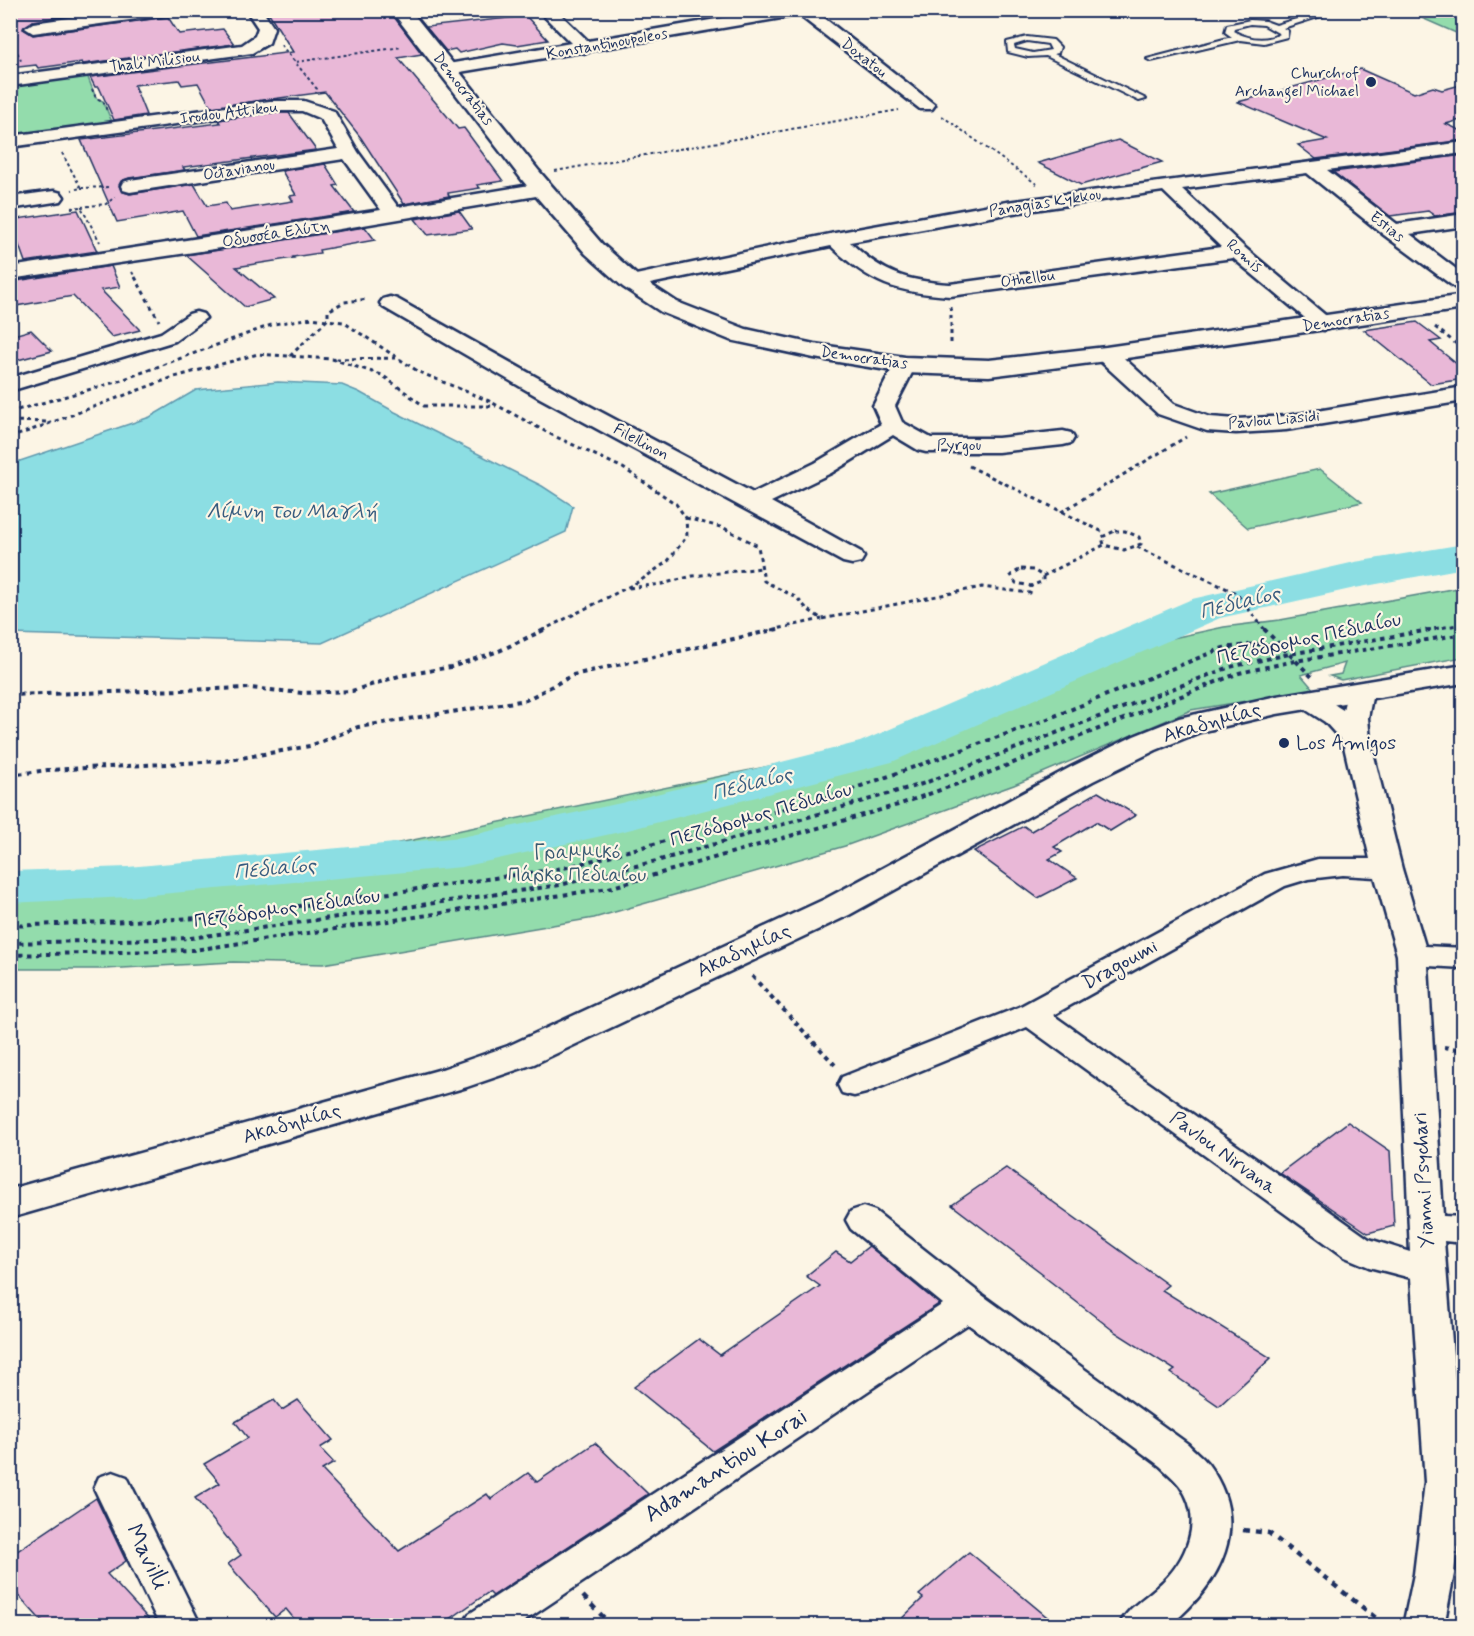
<svg xmlns="http://www.w3.org/2000/svg" width="1474" height="1636" font-family="Mynerve,sans-serif">
	<style>
		.green { fill: #93dcac; stroke: #578685; stroke-width: 1.5 }
		.water { fill: #8cdee3; stroke: #5f98ae; stroke-width: 1.5 }
		.lines { fill: none; stroke-linecap: round; stroke-linejoin: round }
		.river { fill: #8cdee3; fill-rule: evenodd }
		.building { fill: #e9b8d7; stroke: #1b2f5e; stroke-width: 1.5 }
		.service-casing { stroke: #1b2f5e; stroke-width: 4 }
		.minor-casing { stroke: #1b2f5e; stroke-width: 5 }
		.tertiary-casing { stroke: #1b2f5e; stroke-width: 5 }
		.path-far3 { stroke: #1b2f5e; stroke-width: 2; stroke-dasharray: 3 3; stroke-linecap: butt }
		.path-far2 { stroke: #1b2f5e; stroke-width: 3; stroke-dasharray: 4 4; stroke-linecap: butt }
		.path-far1 { stroke: #1b2f5e; stroke-width: 4; stroke-dasharray: 4.5 4.5; stroke-linecap: butt }
		.path { stroke: #1b2f5e; stroke-width: 4.5; stroke-dasharray: 6 6; stroke-linecap: butt }
		.service { fill: #fcf5e5; fill-rule: evenodd }
		.minor { fill: #fcf5e5; fill-rule: evenodd }
		.tertiary { fill: #fcf5e5; fill-rule: evenodd }
		.poi-dot { fill: #1b2f5e; stroke: #fcf5e5; stroke-width: 2 }
		.labels { text-anchor: middle; dominant-baseline: central; stroke-width: 4.5; stroke-linejoin: round; paint-order: stroke }
		.far-street-label { font-size: 16px; fill: #1b2f5e; stroke: #fcf5e5 }
		.far-poi-label { font-size: 16px; fill: #1b2f5e; stroke: #fcf5e5; text-anchor: end }
		.street-label { font-size: 20px; fill: #1b2f5e; stroke: #fcf5e5 }
		.poi-label { font-size: 20px; fill: #1b2f5e; stroke: #fcf5e5; text-anchor: start }
		.park-label { font-size: 20px; fill: #395a72; stroke: #fcf5e5 }
		.water-label { font-size: 21px; font-style: italic; fill: #375b7f; stroke: #fcf5e5 }
		.near-street-label { font-size: 24px; fill: #1b2f5e; stroke: #fcf5e5 }
	</style>
	<rect width="100%" height="100%" fill="#fcf5e5"/>
	<filter id="ink" filterUnits="userSpaceOnUse"><feTurbulence type="fractalNoise" baseFrequency=".0167" numOctaves="2"/><feDisplacementMap in="SourceGraphic" scale="12" xChannelSelector="R" yChannelSelector="G"/><feConvolveMatrix kernelMatrix="1 2 1 2 8 2 1 2 1" color-interpolation-filters="sRGB"/></filter>
	<g filter="url(#ink)">
		<g class="green">
			<polygon points="1406,11 1463,11 1463,37 1463,36"/>
			<polygon points="87,75 96,98 103,101 112,122 17,135 11,113 10,85"/>
			<polygon points="1320,469 1362,502 1248,528 1209,494"/>
			<polygon points="1463,587 1463,657 1341,680 1330,676 1341,674 1345,663 1301,675 1314,690 1191,710 1014,785 845,846 594,918 323,964 233,962 104,969 11,969 11,896 137,889 360,851 924,734 1100,668 1168,639 1224,627 1280,620"/>
		</g>
		<polygon class="water" points="278,382 342,385 359,392 395,412 542,486 573,506 566,532 322,643 11,634 11,464 150,417 196,390"/>
		<g class="lines">
			<polygon class="river" points="1464,544 1464,568 1355,588 1220,618 892,762 624,831 462,867 128,897 10,903 10,871 128,867 462,837 621,803 860,742 1192,599 1355,562"/>
		</g>
		<g class="building">
			<polygon points="28,10 107,10 33,21 23,29 33,35 168,17 179,34 223,29 234,44 83,64 82,62 38,68 36,65 10,68 10,13"/>
			<polygon points="267,10 389,10 422,54 398,58 458,129 464,128 503,181 477,185 480,188 448,193 449,196 404,204 361,138 325,92 211,107 198,83 182,85 179,80 134,85 146,115 114,120 99,87 95,87 90,77 293,52"/>
			<polygon points="526,16 548,40 517,45 503,43 459,53 455,49 446,51 426,27"/>
			<polygon points="1360,69 1414,93 1433,87 1442,90 1464,84 1464,119 1446,124 1464,132 1464,140 1316,159 1298,145 1327,140 1238,102"/>
			<polygon points="270,113 289,113 316,150 183,167 185,170 129,178 121,181 119,185 121,191 130,194 194,184 207,206 226,203 230,211 293,201 290,196 296,195 282,171 325,164 338,185 334,186 354,212 196,236 183,211 117,222 81,140 220,123 218,120"/>
			<polygon points="1118,140 1162,162 1081,185 1038,163"/>
			<polygon points="1464,155 1464,212 1435,216 1428,211 1390,216 1333,172"/>
			<polygon points="78,210 97,251 25,262 10,220"/>
			<polygon points="459,211 472,229 428,235 415,219"/>
			<polygon points="365,227 375,240 319,250 320,253 293,257 294,258 236,267 274,299 245,307 186,255"/>
			<polygon points="111,266 120,287 101,290 140,330 112,337 73,296 10,307 10,282"/>
			<polygon points="1417,322 1441,340 1430,342 1464,370 1464,379 1431,384 1364,330"/>
			<polygon points="31,330 52,351 10,362 10,336"/>
			<polygon points="1098,792 1136,815 1110,831 1096,822 1054,847 1062,852 1049,859 1077,878 1038,898 974,851 1024,826 1031,831"/>
			<polygon points="1348,1122 1390,1151 1394,1226 1368,1233 1280,1173"/>
			<polygon points="1006,1168 1168,1285 1162,1290 1271,1358 1219,1406 1171,1373 1175,1370 1115,1332 1042,1275 1043,1274 952,1205"/>
			<polygon points="869,1246 939,1304 713,1451 634,1387 699,1339 720,1355 820,1286 806,1276 836,1252 850,1261"/>
			<polygon points="274,1400 282,1410 298,1400 333,1440 320,1448 334,1463 322,1470 399,1551 487,1494 491,1499 528,1473 537,1482 595,1443 648,1494 493,1596 489,1592 440,1626 300,1626 286,1609 275,1617 228,1564 241,1555 195,1498 220,1483 204,1464 248,1438 235,1422"/>
			<polygon points="96,1498 126,1561 107,1574 155,1626 46,1626 10,1586 10,1556"/>
			<polygon points="969,1552 1058,1626 894,1626 923,1598 919,1595"/>
		</g>
		<g class="lines">
			<g class="service-casing">
				<g id="service">
					<path d="M1327 10H1340L1283 28 1288 31 1287 37 1264 43 1240 40 1151 61 1147 59 1232 37 1225 32 1227 25 1250 20 1265 21 1276 25ZM1250 24 1264 25 1280 34C1265 42 1248 39 1233 31L1234 28Z"/>
					<path d="M1027 37 1053 40 1060 47 1058 53 1054 54 1146 99 1139 101 1046 56 1028 57 1008 52 1007 42ZM1027 41 1048 44 1051 50 1033 53 1015 49 1014 45Z"/>
				</g>
			</g>
			<g class="minor-casing">
				<g id="minor">
					<polygon points="127,10 175,10 167,15 33,33 25,28 33,23"/>
					<polygon points="246,10 262,10 274,28 269,43 252,53 10,86 10,76 242,45 255,36 258,28"/>
					<polygon points="538,10 556,10 588,41 769,10 814,10 935,105 932,109 920,109 799,15 593,50 586,53 581,52 448,74 442,73 439,69 442,65 448,64 571,43"/>
					<polygon points="270,101 304,101 334,111 358,152 398,207 542,183 549,185 551,189 549,193 542,195 262,242 10,279 10,267 381,210 344,159 130,192 123,190 121,186 123,182 130,180 338,149 321,119 302,111 270,111 10,147 10,136"/>
					<path d="M1464 142V153L1327 170 1397 224 1464 214V226L1410 234 1464 275V291L1457 289 1384 235 1307 173 1182 189 1244 247 1331 320 1334 324 1331 328 1324 330 1317 328 1233 258 950 296C895 292 871 284 831 246L631 288 624 286 621 282 624 278 631 276 835 233 1007 202ZM1163 191 1221 247 950 284C906 281 882 273 850 242L1007 214Z"/>
					<polygon points="54,191 61,193 64,197 61,201 10,209 10,197"/>
					<polygon points="390,297 397,299 556,388 753,493 815,463 881,424 873,406 894,365 897,360 905,359 913,360 916,365 895,406 902,422 931,438 998,438 1063,431 1071,433 1074,438 1071,443 1063,445 998,452 926,452 918,450 893,435 831,473 771,502 861,552 864,557 861,562 852,564 843,562 540,398 383,307 380,303 383,299"/>
					<polygon points="196,312 203,314 206,318 175,341 10,391 10,378 161,333 189,314"/>
					<polygon points="1106,348 1114,349 1174,404 1210,417 1236,419 1286,416 1464,387 1464,401 1286,430 1236,433 1207,431 1158,414 1098,359 1095,354 1098,349"/>
					<path d="M1360 685 1369 687 1373 693 1368 718 1370 740 1402 869 1425 946 1464 948V968L1428 966 1443 1216 1464 1217V1243L1444 1241 1463 1482 1454 1574 1444 1626H1403L1414 1574 1425 1482 1411 1278 1369 1267 1345 1257 1027 1027 866 1093 854 1096 842 1093 838 1085 842 1077 1019 1007 1265 874 1318 859H1370L1343 742 1325 722 1300 706 1296 700 1300 694C1317 690 1329 701 1343 710L1347 693 1351 687ZM1343 875 1375 877 1397 955 1410 1252 1369 1239 1053 1015 1285 886 1308 879Z"/>
					<path d="M863 1207 875 1211 982 1295 1188 1444C1194 1451 1202 1456 1208 1464 1253 1525 1221 1583 1169 1626H1119C1127 1608 1144 1599 1158 1586 1186 1562 1205 1520 1180 1486 1175 1479 1167 1473 1160 1466L968 1324 517 1626H463L469 1614 943 1304 851 1229 846 1220 851 1211Z"/>
					<polygon points="113,1472 127,1477 201,1626 160,1626 94,1488 99,1477"/>
				</g>
			</g>
			<g class="tertiary-casing">
				<g id="tertiary">
					<polygon points="391,10 410,10 539,171 602,244 639,277 677,302 746,329 814,344 905,357 989,360 1106,347 1464,295 1464,309 1106,361 989,376 905,373 814,358 730,340 661,312 623,287 586,254 523,181"/>
					<polygon points="1464,665 1464,683 1277,714 1200,732 1156,750 1093,781 849,915 534,1064 467,1087 10,1218 10,1189 442,1069 508,1046 825,899 1071,767 1134,736 1179,718 1277,696"/>
				</g>
			</g>
			<g class="path-far3">
				<polyline points="10,36 22,63"/>
				<polyline points="281,45 317,89 316,93"/>
				<polyline points="296,62 402,47"/>
				<polyline points="92,89 96,98 103,101 107,111"/>
				<polyline points="10,113 14,123"/>
				<polyline points="942,116 1038,185"/>
				<polyline points="62,153 81,188 72,190"/>
				<polyline points="555,171 899,110"/>
				<polyline points="81,188 110,187"/>
				<polyline points="81,207 106,204 115,197"/>
				<polyline points="71,208 81,207 100,242"/>
				<polyline points="132,272 136,279"/>
			</g>
			<g class="path-far2">
				<polyline points="135,277 159,321"/>
				<polyline points="951,307 951,345"/>
				<polyline points="1435,327 1464,350"/>
				<polyline points="290,356 328,319 328,311 344,302 368,299"/>
				<polyline points="336,359 398,358"/>
				<polyline points="10,412 116,382 274,324 312,318 343,322 419,372 489,401 552,435 623,468 676,504 686,518 687,536 668,561 640,581 543,630"/>
				<polyline points="10,421 49,422"/>
				<polyline points="10,438 171,378 258,354 332,359 382,375 424,406 496,406"/>
				<polyline points="969,466 1105,533"/>
				<polyline points="1061,512 1186,437"/>
				<polyline points="686,518 724,528 758,546 764,581 797,598 807,609 822,619 982,587 1030,593 1031,586"/>
				<polygon points="1115,531 1125,531 1139,537 1141,544 1124,550 1104,545 1102,537"/>
				<polyline points="1137,547 1236,593 1265,630"/>
				<polygon points="1021,569 1033,570 1043,576 1043,581 1031,586 1016,583 1011,575"/>
				<polyline points="1043,576 1104,545"/>
				<polyline points="629,588 662,584 693,576 762,568"/>
				<polyline points="772,630 822,619"/>
				<polyline points="1427,630 1464,624"/>
			</g>
			<g class="path-far1">
				<polyline points="1264,629 1312,677"/>
				<polyline points="10,695 250,688 303,693 352,691 399,676 451,667 499,651 546,629"/>
				<polyline points="10,775 48,770 224,761 310,746 358,727 526,700 573,675 778,629"/>
				<polyline points="10,926 223,917 564,868 833,796 1040,722 1223,648 1256,644 1282,647"/>
				<polyline points="10,943 191,938 560,885 660,860 922,784 1230,667 1289,654 1436,629"/>
				<polyline points="10,955 194,950 609,888 898,805 983,775 1239,673 1295,661 1464,634"/>
				<polyline points="752,976 837,1067"/>
				<polyline points="1444,1047 1464,1050"/>
			</g>
			<g class="path">
				<polyline points="1243,1530 1269,1533 1386,1626"/>
				<polyline points="583,1596 612,1626"/>
			</g>
			<use href="#service" class="service"/>
			<use href="#minor" class="minor"/>
			<use href="#tertiary" class="tertiary"/>
		</g>
	</g>
	<g class="poi-dot">
		<circle cx="1371" cy="82" r="6"/>
		<circle cx="1284" cy="743" r="6"/>
	</g>
	<g class="labels">
		<g class="far-street-label">
			<text transform="translate(607 44) rotate(-10)">Konstantinoupoleos</text>
			<text transform="translate(864 58) rotate(38)">Doxatou</text>
			<text transform="translate(155 62) rotate(-7)">Thali Milisiou</text>
			<text transform="translate(463 89) rotate(52)">Democratias</text>
			<text transform="translate(229 113) rotate(-7)">Irodou Attikou</text>
			<text transform="translate(239 170) rotate(-9)">Octavianou</text>
			<text transform="translate(1045 203) rotate(-9)">Panagias Kykkou</text>
			<text transform="translate(1387 227) rotate(38)">Estias</text>
			<text transform="translate(276 234) rotate(-9)">Οδυσσέα Ελύτη</text>
			<text transform="translate(1244 256) rotate(41)">Romis</text>
			<text transform="translate(1028 279) rotate(-8)">Othellou</text>
			<text transform="translate(1346 320) rotate(-9)">Democratias</text>
			<text transform="translate(864 358) rotate(8)">Democratias</text>
			<text transform="translate(1274 420) rotate(-5)">Pavlou Liasidi</text>
			<text transform="translate(641 442) rotate(28)">Filellinon</text>
			<text x="959" y="445">Pyrgou</text>
		</g>
		<g class="far-poi-label">
			<text x="1359" y="73">Church of<tspan x="1359" dy="18">Archangel Michael</tspan></text>
		</g>
		<g class="street-label">
			<text transform="translate(1309 639) rotate(-12)">Πεζόδρομος Πεδιαίου</text>
			<text transform="translate(1212 723) rotate(-16)">Ακαδημίας</text>
			<text transform="translate(761 815) rotate(-16)">Πεζόδρομος Πεδιαίου</text>
			<text transform="translate(287 909) rotate(-8)">Πεζόδρομος Πεδιαίου</text>
			<text transform="translate(744 951) rotate(-25)">Ακαδημίας</text>
			<text transform="translate(1120 965) rotate(-29)">Dragoumi</text>
			<text transform="translate(292 1124) rotate(-16)">Ακαδημίας</text>
			<text transform="translate(1223 1153) rotate(36)">Pavlou Nirvana</text>
			<text transform="translate(1424 1180) rotate(-93)">Yianni Psychari</text>
		</g>
		<g class="poi-label">
			<text x="1296" y="743">Los Amigos</text>
		</g>
		<g class="park-label">
			<text x="577" y="852">Γραμμικό<tspan x="577" dy="23">Πάρκο Πεδιαίου</tspan></text>
		</g>
		<g class="water-label">
			<text x="292" y="512">Λίμνη του Μαγλή</text>
			<text transform="translate(1240 603) rotate(-14)">Πεδιαίος</text>
			<text transform="translate(752 784) rotate(-14)">Πεδιαίος</text>
			<text transform="translate(275 869) rotate(-5)">Πεδιαίος</text>
		</g>
		<g class="near-street-label">
			<text transform="translate(726 1466) rotate(-33)">Adamantiou Korai</text>
			<text transform="translate(147 1557) rotate(64)">Mavilli</text>
		</g>
	</g>
	<rect width="1474" height="1636" fill="none" stroke="#fcf5e5" stroke-width="36"/>
	<rect x="18" y="18" width="1438" height="1600" fill="none" stroke="#1b2f5e" stroke-width="2" filter="url(#ink)"/>
</svg>
